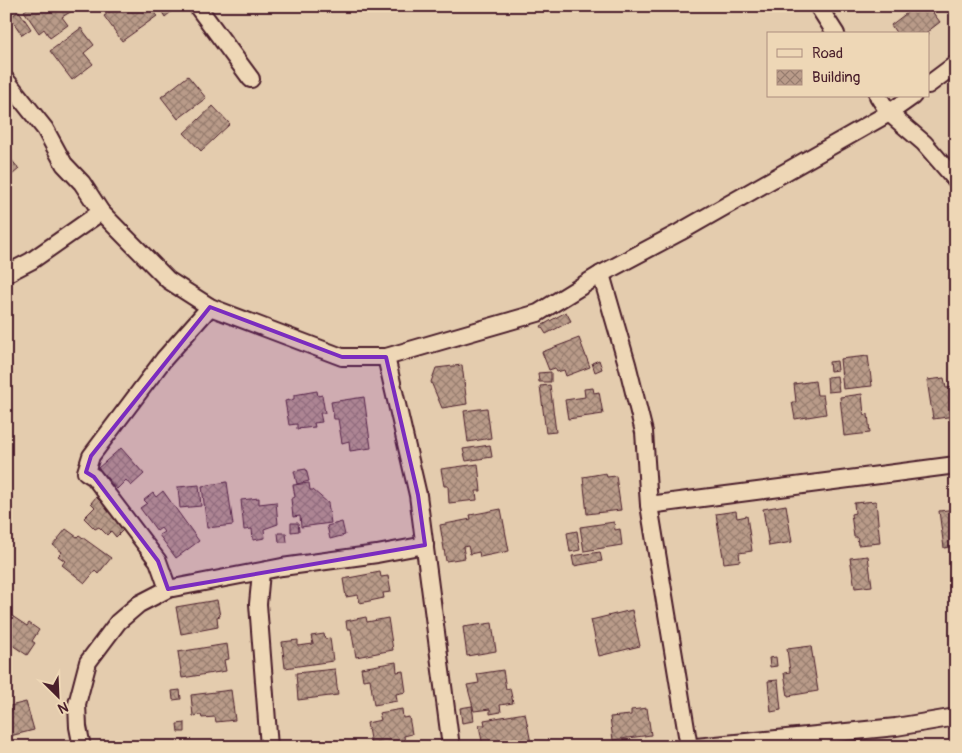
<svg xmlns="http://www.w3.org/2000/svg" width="962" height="753" font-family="Pangolin,sans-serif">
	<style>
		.building { fill: url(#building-cross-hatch); stroke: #4a1f2b }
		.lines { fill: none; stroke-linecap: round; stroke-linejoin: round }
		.minor-casing { stroke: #4a1f2b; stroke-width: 20 }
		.minor { stroke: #eed7b6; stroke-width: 16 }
		.marked { fill: #7b2cbf; fill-opacity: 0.2; stroke: #7b2cbf; stroke-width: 4; stroke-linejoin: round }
	</style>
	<defs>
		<pattern id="building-cross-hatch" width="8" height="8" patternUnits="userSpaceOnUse" patternTransform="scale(1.25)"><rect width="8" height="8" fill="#b99b89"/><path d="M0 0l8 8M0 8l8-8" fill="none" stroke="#987e70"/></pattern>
	</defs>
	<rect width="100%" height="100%" fill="#e4ccae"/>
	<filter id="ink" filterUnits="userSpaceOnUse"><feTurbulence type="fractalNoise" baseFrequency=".02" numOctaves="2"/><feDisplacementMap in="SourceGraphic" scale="10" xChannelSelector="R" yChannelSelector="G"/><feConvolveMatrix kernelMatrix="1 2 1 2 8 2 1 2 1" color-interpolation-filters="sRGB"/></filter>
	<g filter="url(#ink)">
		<g class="building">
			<polygon points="32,6 69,6 72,11 62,17 68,25 50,38 44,29 39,33 24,11"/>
			<polygon points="118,6 150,6 157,16 122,41 104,16"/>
			<polygon points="164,6 167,6 171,12 165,17 160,9"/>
			<polygon points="916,6 921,11 928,6 940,22 927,32 928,34 897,34 891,25"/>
			<polygon points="19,11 31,29 22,35 10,17"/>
			<polygon points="81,28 94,45 84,53 93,64 72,80 50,51"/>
			<polygon points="188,76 206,98 178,119 161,97"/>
			<polygon points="213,106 230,124 201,151 184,133"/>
			<polygon points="6,153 19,169 6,180"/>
			<polygon points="566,312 571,321 546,334 541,326"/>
			<polygon points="579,338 590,367 566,376 564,370 557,372 555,368 549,370 542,352"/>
			<polygon points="868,356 872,386 843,389 840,359"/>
			<polygon points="599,360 602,369 595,372 592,363"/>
			<polygon points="837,361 838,370 830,371 829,362"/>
			<polygon points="462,365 467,404 442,408 431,382 436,368"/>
			<polygon points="551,372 551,382 539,382 538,373"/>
			<polygon points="837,376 839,391 828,392 827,377"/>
			<polygon points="944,378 946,388 956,387 955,416 933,419 927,380"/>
			<polygon points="815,381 817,395 823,395 826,414 795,419 792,402 796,402 794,384"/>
			<polygon points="550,385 556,432 546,433 540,386"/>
			<polygon points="593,388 594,393 599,392 603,414 568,419 565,400 585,397 584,389"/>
			<polygon points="317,391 318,396 322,395 325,413 320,413 322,422 314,423 315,427 297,429 297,424 289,425 285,401 294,399 294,395"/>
			<polygon points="862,394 864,415 868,414 870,433 844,436 840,397"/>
			<polygon points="364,397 371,448 350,451 349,441 342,443 338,419 334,419 331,402"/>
			<polygon points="487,408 491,438 468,442 464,411"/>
			<polygon points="490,445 492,457 466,461 463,449"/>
			<polygon points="121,448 144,474 131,486 126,480 117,489 98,468"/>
			<polygon points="478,464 481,491 476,491 477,500 449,503 448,486 444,486 441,469"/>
			<polygon points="306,469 309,481 297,484 294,471"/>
			<polygon points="606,473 607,477 616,476 621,510 587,514 583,477"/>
			<polygon points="227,482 233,525 207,528 202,486"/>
			<polygon points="309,483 310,490 313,490 328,503 331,523 301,527 300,516 293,517 291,499 295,497 293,485"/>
			<polygon points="199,485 201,506 180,508 178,487"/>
			<polygon points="163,491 199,541 176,558 159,535 164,532 161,528 157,531 140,508 147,503 144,500 153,493 156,497"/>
			<polygon points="96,497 126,527 116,537 111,531 107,535 99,527 95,529 84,518 95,507 91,503"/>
			<polygon points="259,498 259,504 276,502 278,524 264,529 265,538 253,540 252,529 244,530 241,500"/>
			<polygon points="876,501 880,543 858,545 857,537 854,537 851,514 855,513 854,503"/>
			<polygon points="786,505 792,542 769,546 763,509"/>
			<polygon points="501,509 509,551 480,557 479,552 470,554 468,546 463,547 465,558 446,561 440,525 471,519 470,515"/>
			<polygon points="956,509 956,546 944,548 939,511"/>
			<polygon points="736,511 737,518 747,516 752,551 739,553 740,561 724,563 716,514"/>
			<polygon points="342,522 345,535 330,539 327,526"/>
			<polygon points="614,522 615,530 620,529 622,545 584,551 580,527"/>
			<polygon points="291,523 298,523 299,531 291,532"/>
			<polygon points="66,529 77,537 79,535 111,558 98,574 95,571 85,583 62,565 65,561 58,556 62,552 53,545"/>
			<polygon points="577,531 580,550 570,552 567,533"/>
			<polygon points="278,533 286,533 287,542 279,542"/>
			<polygon points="600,552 602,561 574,566 572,556"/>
			<polygon points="868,556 872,586 855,588 850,558"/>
			<polygon points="380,572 381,577 388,576 391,592 383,593 384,598 360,603 358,595 346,597 343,579"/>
			<polygon points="217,600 220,616 217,617 218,627 181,634 176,607"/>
			<polygon points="632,610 640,646 599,656 591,620"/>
			<polygon points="6,612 27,626 29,623 39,630 32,641 35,643 27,655 6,641"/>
			<polygon points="366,617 367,622 388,618 393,650 356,657 351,629 347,629 346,621"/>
			<polygon points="492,623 496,651 467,656 463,627"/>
			<polygon points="324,634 325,639 330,638 333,661 285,668 282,642 298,640 298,646 313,644 311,636"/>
			<polygon points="227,644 229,659 224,660 226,671 182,678 178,652"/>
			<polygon points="811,646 818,691 788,696 784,673 790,672 787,649"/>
			<polygon points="776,657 777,666 770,667 769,658"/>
			<polygon points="396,662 397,672 403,671 406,692 396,694 397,701 374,705 370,679 363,680 361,668"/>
			<polygon points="335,669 338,695 298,700 296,673"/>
			<polygon points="503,670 506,689 510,688 513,703 500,705 501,712 490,714 490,709 474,711 467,685 479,683 477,674"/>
			<polygon points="778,680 781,710 771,712 768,681"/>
			<polygon points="180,690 181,699 173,700 172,691"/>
			<polygon points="231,690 235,720 216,722 215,717 202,718 201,715 193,716 191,695"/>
			<polygon points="26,702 34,730 6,737 6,712 12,711 10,706"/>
			<polygon points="472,706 474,721 462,723 460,708"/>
			<polygon points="647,708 651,735 613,740 610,717 631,715 631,710"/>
			<polygon points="402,709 403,718 409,717 412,734 404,736 405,743 382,747 380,742 371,744 367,723 381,720 379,713"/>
			<polygon points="525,713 531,743 517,747 494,747 493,745 483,747 479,725 485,725 484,720"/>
			<polygon points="185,723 185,732 178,732 177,724"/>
		</g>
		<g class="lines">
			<g class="minor-casing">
				<g id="minor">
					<polyline points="197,6 251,79"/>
					<polyline points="818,6 836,34"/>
					<polyline points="6,80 45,129 64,164 82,183 101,212 168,280 210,307 342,357 386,357 538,313 601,274 680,232 889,113 913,96"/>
					<polyline points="928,85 956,64"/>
					<polyline points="878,96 889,113 924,143 956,180"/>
					<polyline points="6,274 31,261 101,212"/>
					<polyline points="601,274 627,364 644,432 649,505 689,747"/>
					<polyline points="386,357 418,495 451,747"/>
					<polyline points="649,505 956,465"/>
					<polyline points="261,572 258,604 269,747"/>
					<polyline points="168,589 158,561 94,477 86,472 91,456 164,359 210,307"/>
					<polyline points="82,747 78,727 77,704 88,662 118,622 139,604 168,589 282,567 377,554 425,545"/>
					<polyline points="696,747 896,727 956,717"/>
				</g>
			</g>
			<use href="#minor" class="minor"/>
		</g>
	</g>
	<path class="marked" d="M210 307 342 357H386L418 495 425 545 168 589 158 561 94 477 86 472 91 456Z"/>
	<rect width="962" height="753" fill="none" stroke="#eed7b6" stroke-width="25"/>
	<rect x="12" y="12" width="937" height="728" fill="none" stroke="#4a1f2b" stroke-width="2" filter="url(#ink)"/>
	<rect x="767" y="32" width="162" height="65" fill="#eed7b6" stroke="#ac8d7e"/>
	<rect x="777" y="49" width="25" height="8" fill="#eed7b6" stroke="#ac8d7e"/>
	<text x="812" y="58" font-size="15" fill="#4a1f2b">Road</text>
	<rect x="777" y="70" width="25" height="15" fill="url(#building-cross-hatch)" stroke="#ac8d7e"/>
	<text x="812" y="82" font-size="15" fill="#4a1f2b">Building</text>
	<g transform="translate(58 696) rotate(156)" stroke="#eed7b6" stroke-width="4" paint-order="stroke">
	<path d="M0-4L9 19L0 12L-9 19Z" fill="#4a1f2b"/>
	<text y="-8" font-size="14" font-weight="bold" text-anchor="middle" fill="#4a1f2b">N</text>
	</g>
</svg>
